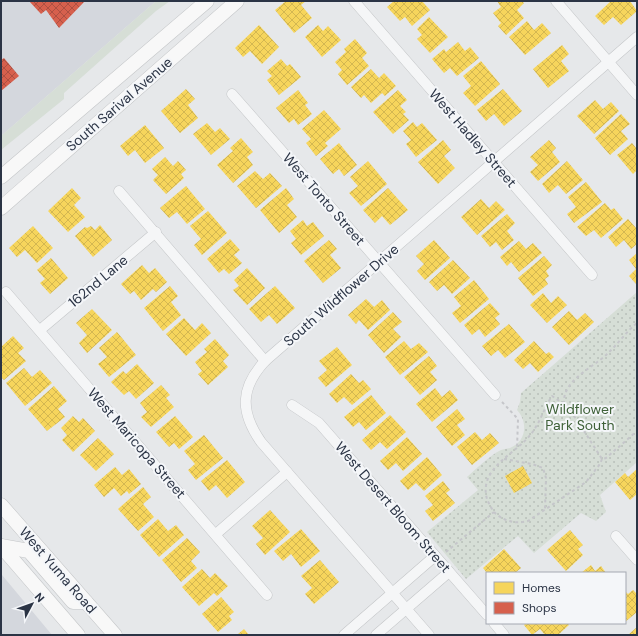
<svg xmlns="http://www.w3.org/2000/svg" width="638" height="636" font-family="'DM Sans',sans-serif">
	<style>
		.built { fill: #d4d7dd }
		.park { fill: url(#park-dots) }
		.garden { fill: #d6ded6 }
		.homes { fill: url(#homes-cross-hatch) }
		.shops { fill: url(#shops-cross-hatch) }
		.lines { fill: none; stroke-linecap: round; stroke-linejoin: round }
		.minor-casing { stroke: #c4c6c8; stroke-width: 11 }
		.secondary-casing { stroke: #c4c6c8; stroke-width: 15 }
		.path { stroke: #c5c6ca; stroke-width: 2; stroke-dasharray: 3 3; stroke-linecap: butt }
		.minor { stroke: #f5f6f7; stroke-width: 10 }
		.secondary { stroke: #f8f8f8; stroke-width: 14 }
		.labels { text-anchor: middle; dominant-baseline: central; stroke-width: 4; stroke-linejoin: round; paint-order: stroke }
		.street-label { font-size: 14px; fill: #2b3445; stroke: #f4f6f9 }
		.park-label { font-size: 14px; fill: #3f6138; stroke: #f4f6f9 }
	</style>
	<defs>
		<pattern id="park-dots" width="8" height="8" patternUnits="userSpaceOnUse"><rect width="8" height="8" fill="#d6ded6"/><path d="M2 2h.1M6 6h.1" fill="none" stroke="#b8bfb9" stroke-width="1.8" stroke-linecap="round"/></pattern>
		<pattern id="homes-cross-hatch" width="8" height="8" patternUnits="userSpaceOnUse"><rect width="8" height="8" fill="#f6d55c"/><path d="M0 0l8 8M0 8l8-8" fill="none" stroke="#d3b751"/></pattern>
		<pattern id="shops-cross-hatch" width="8" height="8" patternUnits="userSpaceOnUse"><rect width="8" height="8" fill="#d6604d"/><path d="M0 0l8 8M0 8l8-8" fill="none" stroke="#ae5042"/></pattern>
	</defs>
	<rect width="100%" height="100%" fill="#e6e8ea"/>
	<g class="built">
		<polygon points="1,1 156,1 1,136"/>
		<polygon points="1,573 2,575 52,635 1,635"/>
	</g>
	<path class="park" d="M637 292V462L600 495 606 512 596 521 581 513 534 553 518 536 466 579 427 532 478 490 467 477C476 469 490 455 501 450 503 449 507 449 510 448 527 441 528 422 517 410L520 402 521 393Z"/>
	<polygon class="garden" points="156,1 170,1 156,11 64,93 64,99 1,150 1,136"/>
	<g class="homes">
		<polygon points="286,1 306,1 301,5 312,18 294,33 275,10"/>
		<polygon points="394,1 422,1 430,10 412,26 405,17 400,21 387,7"/>
		<polygon points="497,1 522,1 524,3 517,10 524,18 506,35 498,26 501,23 493,13 501,7"/>
		<polygon points="611,1 630,1 637,11 621,25 613,17 604,25 595,16"/>
		<polygon points="429,17 448,37 430,53 417,39 422,35 417,29"/>
		<polygon points="527,21 534,30 542,23 551,33 525,55 509,37"/>
		<polygon points="259,25 279,47 262,64 250,51 243,57 235,48"/>
		<polygon points="318,25 323,31 328,26 341,40 322,57 305,37"/>
		<polygon points="355,39 367,53 362,58 369,66 347,85 338,74 342,70 335,62 346,52 344,49"/>
		<polygon points="458,42 465,51 470,47 479,58 457,76 450,68 444,73 432,59 444,49 446,52"/>
		<polygon points="562,45 569,54 561,61 569,71 548,88 533,69"/>
		<polygon points="281,59 287,66 290,64 301,77 279,95 267,80 272,76 267,71"/>
		<polygon points="481,61 500,84 475,106 463,93 471,86 463,76"/>
		<polygon points="371,69 379,78 384,73 396,86 385,96 382,93 371,103 364,95 361,98 351,87"/>
		<polygon points="186,89 195,99 188,105 198,118 180,133 161,111"/>
		<polygon points="503,89 522,111 504,126 494,114 486,121 477,110"/>
		<polygon points="298,90 308,103 305,105 312,114 298,125 294,119 289,123 276,108"/>
		<polygon points="398,90 407,100 400,106 406,112 403,114 409,120 393,134 373,112"/>
		<polygon points="595,100 603,109 611,102 619,111 594,134 577,116"/>
		<polygon points="324,110 341,129 325,143 328,146 316,156 306,143 311,139 302,129"/>
		<polygon points="621,114 630,124 621,131 628,139 610,155 595,138"/>
		<polygon points="413,122 417,127 422,123 437,140 416,157 406,144 411,140 403,131"/>
		<polygon points="207,123 215,132 220,128 230,139 211,155 193,134"/>
		<polygon points="145,125 164,148 145,163 135,150 128,156 120,146"/>
		<polygon points="241,138 253,152 247,157 253,165 233,183 217,165 233,151 230,148"/>
		<polygon points="443,140 451,150 444,156 455,168 438,184 418,162"/>
		<polygon points="549,140 556,148 552,152 560,162 538,181 530,172 538,165 530,157"/>
		<polygon points="339,143 357,165 344,176 339,169 333,174 320,159"/>
		<polygon points="632,143 637,149 637,170 633,174 617,155"/>
		<polygon points="165,157 173,166 178,161 186,170 181,174 184,178 166,194 153,180 158,175 152,169"/>
		<polygon points="368,161 387,184 361,206 349,193 358,186 350,177"/>
		<polygon points="567,161 583,180 566,194 558,185 549,193 542,184"/>
		<polygon points="255,171 263,179 270,173 282,186 256,208 237,186"/>
		<polygon points="586,182 602,202 574,223 567,214 576,207 568,197"/>
		<polygon points="186,186 205,209 187,224 177,212 169,218 160,208"/>
		<polygon points="72,188 81,198 74,205 85,217 68,232 48,211"/>
		<polygon points="286,188 294,199 287,205 297,217 279,233 260,210"/>
		<polygon points="388,188 408,210 390,225 382,216 375,223 363,210"/>
		<polygon points="481,199 489,208 496,201 505,210 477,235 461,217"/>
		<polygon points="605,203 611,210 614,208 623,219 601,238 594,230 586,236 577,227"/>
		<polygon points="208,211 227,233 202,255 194,245 201,239 190,226"/>
		<polygon points="507,214 515,223 507,231 514,240 502,250 496,242 490,247 481,236"/>
		<polygon points="628,219 637,229 637,244 631,249 624,240 616,247 608,237"/>
		<polygon points="303,220 307,226 313,222 324,236 301,255 291,243 296,239 290,231"/>
		<polygon points="100,225 112,240 93,257 75,236 85,227 87,228 91,226 95,230"/>
		<polygon points="33,226 53,248 37,263 25,250 17,257 9,248"/>
		<polygon points="230,239 240,250 234,255 242,263 229,274 224,269 219,273 207,259"/>
		<polygon points="329,240 337,249 330,255 341,268 323,283 304,261"/>
		<polygon points="434,240 450,258 425,280 417,271 424,264 416,256"/>
		<polygon points="519,241 526,249 533,243 542,253 519,272 511,262 507,266 500,257"/>
		<polygon points="637,253 637,285 629,276 636,269 629,260"/>
		<polygon points="544,256 552,265 546,271 549,276 545,279 548,284 533,296 518,278"/>
		<polygon points="51,258 68,278 50,294 40,283 45,279 37,270"/>
		<polygon points="453,260 470,278 452,294 444,285 437,291 429,282"/>
		<polygon points="142,265 149,273 155,268 167,282 156,292 153,289 141,300 134,291 130,294 121,284"/>
		<polygon points="247,268 265,288 247,305 233,290 239,286 234,280"/>
		<polygon points="474,280 489,299 460,323 452,313 461,306 454,297"/>
		<polygon points="170,286 178,296 171,302 181,315 163,331 144,308"/>
		<polygon points="275,286 295,308 277,324 269,315 261,322 249,309"/>
		<polygon points="543,293 551,303 558,296 567,305 547,323 530,305"/>
		<polygon points="366,299 374,307 382,300 390,310 368,330 359,320 356,324 348,315"/>
		<polygon points="490,303 500,314 495,318 500,324 485,337 479,329 472,335 464,325"/>
		<polygon points="92,309 112,330 87,353 79,343 87,335 76,323"/>
		<polygon points="569,311 577,320 585,313 594,322 569,345 552,327"/>
		<polygon points="393,312 402,322 393,329 401,337 384,353 368,335"/>
		<polygon points="184,318 195,330 202,323 211,333 186,356 166,334"/>
		<polygon points="509,324 525,342 505,358 498,350 491,356 482,346"/>
		<polygon points="117,332 136,355 109,377 98,364 107,357 99,348"/>
		<polygon points="13,336 24,348 18,353 26,361 4,380 1,377 1,347"/>
		<polygon points="215,339 229,355 223,361 228,367 208,385 198,374 202,371 195,362 207,352 204,349"/>
		<polygon points="404,341 411,349 419,343 428,352 400,375 385,357"/>
		<polygon points="534,341 546,354 549,352 554,357 538,372 530,363 523,369 514,360"/>
		<polygon points="337,347 352,365 326,387 318,378 327,370 319,361"/>
		<polygon points="429,356 437,366 430,372 437,380 420,395 404,377"/>
		<polygon points="137,364 154,383 136,399 129,391 124,395 111,382 123,371 126,374"/>
		<polygon points="24,368 32,377 40,370 52,383 25,406 6,383"/>
		<polygon points="351,374 359,383 363,380 371,389 352,405 344,397 337,403 329,394"/>
		<polygon points="161,385 170,395 166,398 174,407 151,427 141,417 147,412 140,403"/>
		<polygon points="54,386 67,401 58,409 65,417 47,431 28,409"/>
		<polygon points="435,388 442,397 450,390 458,400 432,422 416,404"/>
		<polygon points="371,395 386,413 366,430 359,422 353,427 344,417"/>
		<polygon points="457,409 465,419 457,425 465,435 452,446 436,427"/>
		<polygon points="390,415 406,432 387,449 380,442 371,450 362,440"/>
		<polygon points="73,416 79,422 83,418 95,431 73,452 62,440 67,435 61,428"/>
		<polygon points="175,416 193,437 179,449 174,443 169,447 156,432"/>
		<polygon points="475,432 482,440 490,433 499,443 472,465 457,447"/>
		<polygon points="204,435 223,458 196,480 188,470 195,464 184,451"/>
		<polygon points="407,437 422,454 403,471 396,463 388,470 380,461"/>
		<polygon points="98,438 114,454 96,471 80,455"/>
		<polygon points="427,457 442,475 424,491 416,483 408,490 400,481"/>
		<polygon points="227,460 245,482 227,498 216,485 209,491 201,481"/>
		<polygon points="523,466 532,483 514,493 505,476"/>
		<polygon points="115,467 122,475 129,469 141,484 129,494 127,491 121,496 114,488 104,497 94,485"/>
		<polygon points="637,469 637,494 630,500 615,482 625,473 628,477"/>
		<polygon points="443,481 450,490 446,493 455,503 433,521 425,511 433,505 425,496"/>
		<polygon points="143,487 151,497 143,504 154,517 138,531 118,509"/>
		<polygon points="270,510 290,532 265,555 256,544 263,538 252,526"/>
		<polygon points="158,519 168,531 176,525 184,535 159,557 140,535"/>
		<polygon points="301,529 320,551 301,567 291,554 283,561 274,551"/>
		<polygon points="570,530 583,545 578,549 583,555 566,571 547,550"/>
		<polygon points="187,538 200,552 191,561 197,568 181,582 162,560"/>
		<polygon points="504,549 521,568 515,573 487,573 483,568"/>
		<polygon points="320,560 339,582 314,604 305,594 312,588 301,576"/>
		<polygon points="591,565 595,571 601,566 606,573 581,573"/>
		<polygon points="202,569 210,578 215,573 228,586 217,596 214,593 199,606 182,587"/>
		<polygon points="633,590 637,594 637,612 625,622 625,591 628,594"/>
		<polygon points="221,597 234,612 229,616 232,620 218,632 202,614"/>
		<polygon points="526,623 567,623 569,625 558,635 545,635 540,629 532,635 524,625"/>
		<polygon points="637,627 637,635 628,635"/>
		<polygon points="244,629 249,635 237,635"/>
	</g>
	<g class="shops">
		<polygon points="29,1 85,1 59,28 46,10 41,14"/>
		<polygon points="4,58 19,76 1,91 1,60"/>
	</g>
	<g class="lines">
		<g class="minor-casing">
			<g id="minor">
				<polyline points="354,1 592,275"/>
				<polyline points="556,1 637,95"/>
				<polyline points="232,94 495,395"/>
				<polyline points="119,191 265,361"/>
				<polyline points="6,292 267,595"/>
				<polyline points="40,330 156,232"/>
				<polyline points="292,405 319,423 487,615"/>
				<polyline points="216,534 287,472"/>
				<polyline points="616,536 637,560"/>
				<polyline points="494,623 504,635"/>
				<polyline points="344,635 435,556"/>
				<polyline points="376,635 449,572"/>
				<path d="M429 635 261 442C240 412 240 388 265 361L637 37"/>
			</g>
		</g>
		<g class="secondary-casing">
			<g id="secondary">
				<polyline points="1,177 207,1"/>
				<polyline points="1,208 237,1"/>
				<polyline points="1,505 115,635"/>
				<polyline points="1,546 78,635"/>
				<polyline points="1,546 29,551 73,602 86,602"/>
			</g>
		</g>
		<g class="path">
			<polyline points="502,402 518,419 517,449"/>
			<path d="M564 404C562 380 593 368 607 354 617 345 626 332 637 323"/>
			<polyline points="504,459 532,464 543,468 546,478 545,509"/>
			<path d="M602 459 600 464 586 482 528 521C517 524 506 522 496 514 492 510 489 504 487 499 478 468 516 454 531 434 540 423 544 408 552 396L564 404 577 420 602 459 606 458 637 431"/>
			<polyline points="446,552 494,512"/>
		</g>
		<use href="#minor" class="minor"/>
		<use href="#secondary" class="secondary"/>
	</g>
	<g class="labels">
		<g class="street-label">
			<text transform="translate(119 104) rotate(-41)">South Sarival Avenue</text>
			<text transform="translate(473 138) rotate(49)">West Hadley Street</text>
			<text transform="translate(324 199) rotate(49)">West Tonto Street</text>
			<text transform="translate(98 281) rotate(-40)">162nd Lane</text>
			<text transform="translate(341 295) rotate(-41)">South Wildflower Drive</text>
			<text transform="translate(137 443) rotate(49)">West Maricopa Street</text>
			<text transform="translate(393 507) rotate(49)">West Desert Bloom Street</text>
			<text transform="translate(58 570) rotate(49)">West Yuma Road</text>
		</g>
		<g class="park-label">
			<text x="580" y="409">Wildflower<tspan x="580" dy="16">Park South</tspan></text>
		</g>
	</g>
	<rect width="638" height="636" fill="none" stroke="#2b3445" stroke-width="4"/>
	<rect x="486" y="572" width="140" height="52" fill="#f4f6f9" stroke="#a4a8b1"/>
	<rect x="494" y="582" width="20" height="12" fill="#f6d55c" stroke="#a4a8b1"/>
	<text x="522" y="592" font-size="12" fill="#2b3445">Homes</text>
	<rect x="494" y="602" width="20" height="12" fill="#d6604d" stroke="#a4a8b1"/>
	<text x="522" y="612" font-size="12" fill="#2b3445">Shops</text>
	<g transform="translate(32 604) rotate(49)" stroke="#f4f6f9" stroke-width="3" paint-order="stroke">
	<path d="M0-3L7 15L0 10L-7 15Z" fill="#2b3445"/>
	<text y="-6" font-size="11" font-weight="bold" text-anchor="middle" fill="#2b3445">N</text>
	</g>
</svg>
